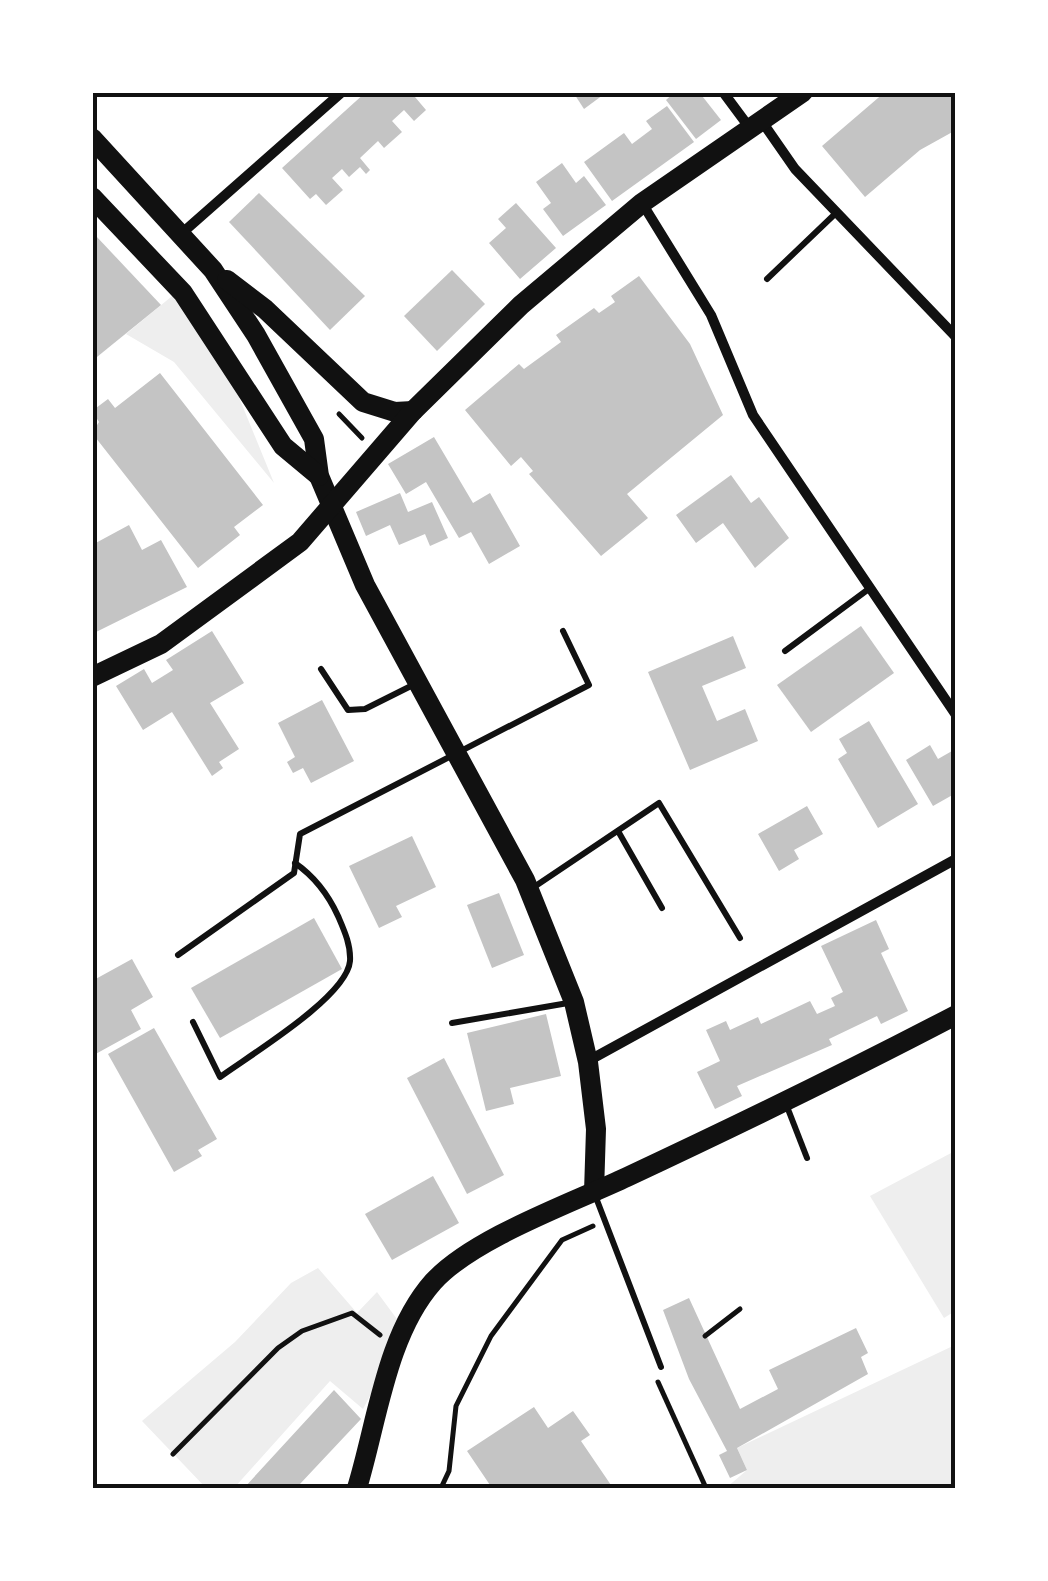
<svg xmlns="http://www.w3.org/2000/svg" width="1048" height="1581" font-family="Arial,sans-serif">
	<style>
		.green { fill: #eee }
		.building { fill: #c4c4c4 }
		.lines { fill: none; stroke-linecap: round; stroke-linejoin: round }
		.path { stroke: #111; stroke-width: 5 }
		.service { stroke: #111; stroke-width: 6 }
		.minor { stroke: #111; stroke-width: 10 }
		.trunk { stroke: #111; stroke-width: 20 }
		.neatline { fill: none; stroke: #111; stroke-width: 4 }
	</style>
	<rect width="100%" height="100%" fill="#fff"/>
	<g class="green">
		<polygon points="177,292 227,368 274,483 174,362 126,334"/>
		<polygon points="953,1152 955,1311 944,1318 870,1196"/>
		<polygon points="318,1268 357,1313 377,1292 405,1330 363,1409 330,1381 234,1488 206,1488 142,1421 235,1342 291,1283"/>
		<polygon points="955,1345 955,1488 726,1488 747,1470 737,1448"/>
	</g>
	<g class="building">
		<polygon points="366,92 420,92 415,97 426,110 414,121 404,110 392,121 402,132 384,148 378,141 360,158 370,170 366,174 360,167 349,177 342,169 332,178 343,190 326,205 316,194 310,199 282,168"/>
		<polygon points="573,92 607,92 584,109"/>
		<polygon points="675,92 699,92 721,120 696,139 666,100"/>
		<polygon points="885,92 956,92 956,130 920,150 865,197 822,146"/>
		<polygon points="667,106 694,142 612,201 584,162 624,133 632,144 652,129 646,121"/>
		<polygon points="562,163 576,183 584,176 606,205 563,236 543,209 551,203 536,182"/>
		<polygon points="259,193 365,296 330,330 229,222"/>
		<polygon points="516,203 556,248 520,279 489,243 506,228 498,219"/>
		<polygon points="96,236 161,305 92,361 92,239"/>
		<polygon points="452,270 485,304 437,351 404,316"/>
		<polygon points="639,276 690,344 723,415 627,494 648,518 601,556 529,474 533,471 521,457 511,466 465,410 519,364 524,369 561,342 556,335 594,308 599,313 615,302 611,296"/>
		<polygon points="160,373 263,505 234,527 240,535 198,568 92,433 99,422 92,411 108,399 115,408"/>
		<polygon points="434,437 473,503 490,493 520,546 489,564 471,532 459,538 426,482 406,494 388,464"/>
		<polygon points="731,475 751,503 759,497 789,538 755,568 723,523 696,543 676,515"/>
		<polygon points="400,493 408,512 432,502 448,538 430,546 425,534 399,545 390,525 366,536 356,512"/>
		<polygon points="129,525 142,550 161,540 187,587 92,634 92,545"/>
		<polygon points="861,626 894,673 811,732 777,685"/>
		<polygon points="212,631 244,683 210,703 239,749 219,762 223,768 212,776 172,712 143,730 116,686 144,669 152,683 173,670 166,660"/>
		<polygon points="733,636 746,668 702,686 717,721 745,709 758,741 690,770 648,672"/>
		<polygon points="322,700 354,761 311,783 303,768 293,773 287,762 295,757 278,723"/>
		<polygon points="869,721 918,804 878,828 838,759 847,753 839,739"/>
		<polygon points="930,745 938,759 952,751 956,756 956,793 933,806 906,760"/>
		<polygon points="807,806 823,834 794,850 799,859 779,871 758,834"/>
		<polygon points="412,836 436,887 396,906 402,917 379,928 349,866"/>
		<polygon points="499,893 524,955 492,968 467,905"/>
		<polygon points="314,918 342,969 220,1038 191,988"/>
		<polygon points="876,920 889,949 881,953 908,1011 881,1024 877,1016 829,1039 832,1045 737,1086 742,1096 715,1109 697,1072 720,1061 706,1030 726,1021 730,1030 758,1017 761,1024 810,1001 817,1014 835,1006 831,998 843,992 821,946"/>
		<polygon points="132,959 153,997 131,1010 141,1029 92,1056 92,981"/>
		<polygon points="546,1014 561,1076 510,1088 514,1104 486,1111 467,1033"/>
		<polygon points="154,1028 217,1139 198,1150 202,1156 174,1172 108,1054"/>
		<polygon points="444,1058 504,1175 467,1194 407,1078"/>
		<polygon points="433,1176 459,1223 392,1260 365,1214"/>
		<polygon points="689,1298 740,1409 778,1389 769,1370 856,1328 868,1353 861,1357 868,1374 737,1448 747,1470 730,1478 719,1455 727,1451 689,1379 663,1310"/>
		<polygon points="334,1390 361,1419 299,1485 303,1488 244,1488"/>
		<polygon points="534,1407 548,1428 573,1411 590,1435 581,1441 613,1488 492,1488 467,1451"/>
	</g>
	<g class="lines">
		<g class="path">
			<polyline points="339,414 362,438"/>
			<polyline points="705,1336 740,1309"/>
			<polyline points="658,1382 706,1488"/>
			<polyline points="173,1454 278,1348 302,1331 352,1313 380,1335"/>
			<polyline points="441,1488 449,1471 456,1406 491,1336 562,1240 593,1226"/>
		</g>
		<g class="service">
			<polyline points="767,279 836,213"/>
			<polyline points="785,651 870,588"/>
			<polyline points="321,669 348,710 365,709 413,685"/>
			<polyline points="618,831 662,908"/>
			<polyline points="534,887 659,803 740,938"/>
			<polyline points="178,955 294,873 300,834 589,685 563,631"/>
			<path d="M193 1022 220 1077C250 1055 347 997 350 961 351 945 344 930 338 916 328 894 315 877 295 863"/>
			<polyline points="452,1023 568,1003"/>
			<polyline points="786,1104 807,1158"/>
			<polyline points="595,1195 661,1367"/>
		</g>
		<g class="minor">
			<polyline points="723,92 749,127"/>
			<polyline points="761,120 795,169 956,337"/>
			<polyline points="642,203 711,315 753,415 956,715"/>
			<polyline points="181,234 342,92"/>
			<polyline points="588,1061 956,859"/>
		</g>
		<g class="trunk">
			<polyline points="92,138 213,270 256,335 314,439 319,476 365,585 525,880 574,1002 588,1062 596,1129 594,1192"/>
			<polyline points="92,197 183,293 283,446 319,476"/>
			<polyline points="227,280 265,309 363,402 395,412 413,411"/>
			<polyline points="92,677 161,644 300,542 413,411 521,305 642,203 803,92"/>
			<path d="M357 1488C377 1423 386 1335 433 1282 473 1238 572 1203 627 1177 738 1125 847 1072 956 1015"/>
		</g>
	</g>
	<rect width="1048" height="1581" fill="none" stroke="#ffffff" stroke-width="190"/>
	<rect x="95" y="95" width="858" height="1391" class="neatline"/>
</svg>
